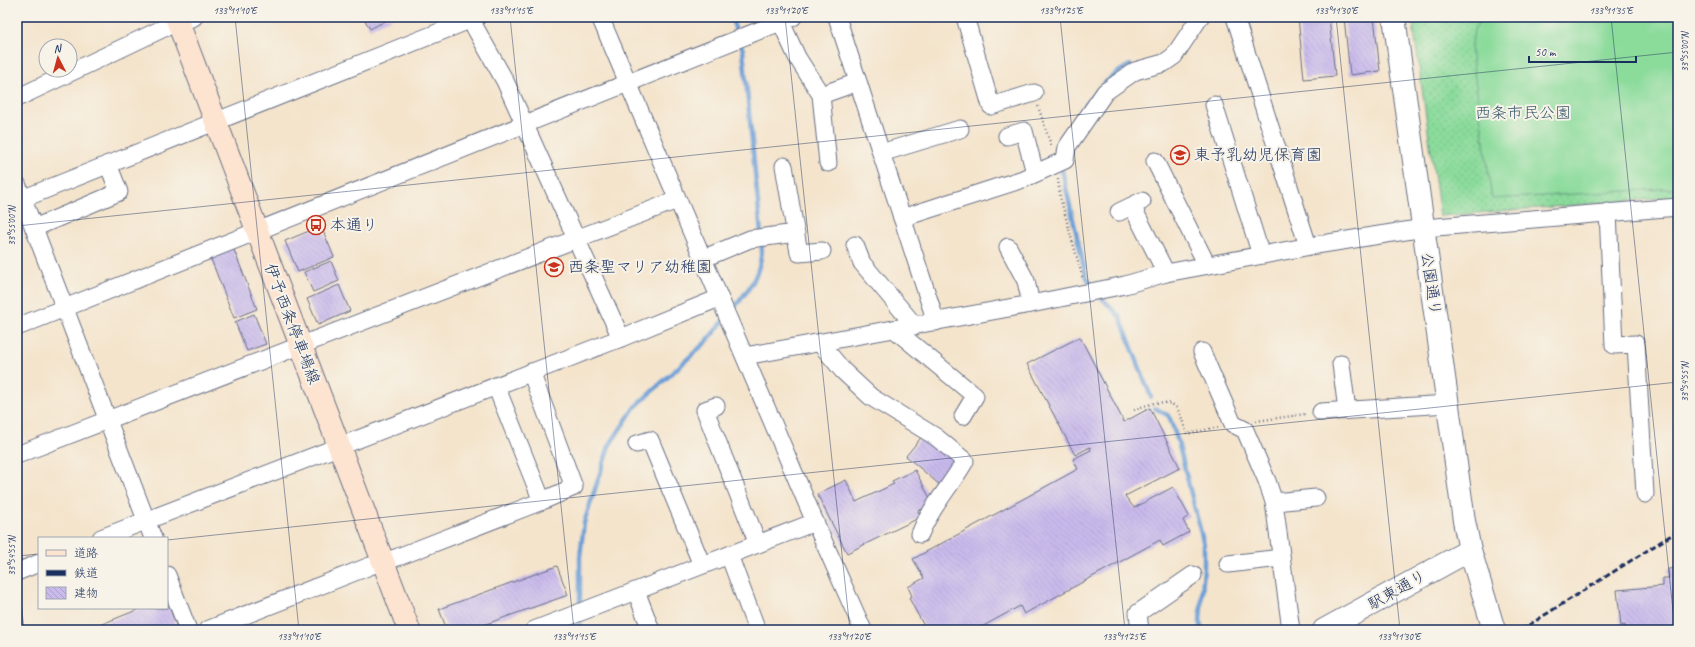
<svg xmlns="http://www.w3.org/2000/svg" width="1695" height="647" font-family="Caveat,'Klee One',sans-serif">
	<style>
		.grass { fill: url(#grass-dots); stroke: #53857c }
		.garden { fill: #8bdb9b; stroke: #53857c }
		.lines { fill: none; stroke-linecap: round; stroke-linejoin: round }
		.stream { stroke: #6a9fd7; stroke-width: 4.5 }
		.building { fill: url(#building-back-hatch) }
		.minor-casing { stroke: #676e84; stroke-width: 19 }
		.tertiary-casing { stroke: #676e84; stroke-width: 24 }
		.secondary-casing { stroke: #676e84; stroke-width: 24 }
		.path { stroke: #676e84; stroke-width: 2.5; stroke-dasharray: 1 3; stroke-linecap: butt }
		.minor { stroke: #fff; stroke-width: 17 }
		.tertiary { stroke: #fff; stroke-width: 22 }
		.secondary { stroke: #fde4d1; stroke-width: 22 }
		.rail { stroke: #1b2f5e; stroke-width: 3; stroke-dasharray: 6 3; stroke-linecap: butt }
		.ticks { fill: none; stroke: #1b2f5e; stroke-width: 1; stroke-opacity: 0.45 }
		.labels { text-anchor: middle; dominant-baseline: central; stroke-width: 4; stroke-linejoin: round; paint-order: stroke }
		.park-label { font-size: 16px; fill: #375a6d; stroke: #f7f3e8 }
		.poi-label { font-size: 16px; fill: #1b2f5e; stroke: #f7f3e8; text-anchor: start }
		.street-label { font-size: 16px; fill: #1b2f5e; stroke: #f7f3e8 }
		.neatline { fill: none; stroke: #1b2f5e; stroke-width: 1.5 }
		.ticks-label { font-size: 10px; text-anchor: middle; fill: #1b2f5e }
	</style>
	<defs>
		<pattern id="grass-dots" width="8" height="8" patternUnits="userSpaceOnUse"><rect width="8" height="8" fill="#8bdb9b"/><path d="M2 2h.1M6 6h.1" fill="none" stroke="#77bc88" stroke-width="1.8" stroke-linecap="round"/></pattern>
		<pattern id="building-back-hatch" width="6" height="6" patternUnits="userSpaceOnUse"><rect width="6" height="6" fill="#c9baec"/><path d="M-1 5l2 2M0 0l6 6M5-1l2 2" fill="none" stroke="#aca0cd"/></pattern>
	</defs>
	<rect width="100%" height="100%" fill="#f7f3e8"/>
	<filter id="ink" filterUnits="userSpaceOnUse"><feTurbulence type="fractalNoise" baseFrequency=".025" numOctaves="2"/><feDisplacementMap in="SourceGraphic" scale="8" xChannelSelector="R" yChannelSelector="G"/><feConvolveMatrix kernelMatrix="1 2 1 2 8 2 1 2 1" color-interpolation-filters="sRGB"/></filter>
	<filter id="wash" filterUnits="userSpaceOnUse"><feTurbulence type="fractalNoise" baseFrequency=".012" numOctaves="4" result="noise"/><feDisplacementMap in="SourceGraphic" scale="16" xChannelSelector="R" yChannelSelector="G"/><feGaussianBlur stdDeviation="0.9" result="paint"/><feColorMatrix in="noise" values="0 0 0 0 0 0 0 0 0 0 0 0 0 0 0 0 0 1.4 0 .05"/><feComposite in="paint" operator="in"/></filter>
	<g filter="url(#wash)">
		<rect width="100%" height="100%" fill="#f4e4cc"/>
		<polygon class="grass" points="1412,17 1678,17 1678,197 1440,216"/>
		<polygon class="garden" points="1482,17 1678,17 1678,188 1492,199 1471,50 1474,30"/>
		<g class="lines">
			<g class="stream">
				<polyline points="731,17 743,50 761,234"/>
				<path d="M1059 147 1061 141C1081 111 1097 83 1130 65"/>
				<polyline points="1061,166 1086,276 1093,288"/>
				<polyline points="1099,295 1120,317 1151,397"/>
				<path d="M730 313C749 290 763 273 762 241"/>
				<polyline points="1155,408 1169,416 1178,442 1204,545 1204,567 1200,621 1202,630"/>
				<polyline points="580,609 580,557 584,523 609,446 634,408 706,342 724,320"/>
				<polyline points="579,630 580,616"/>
			</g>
		</g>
		<g id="blocks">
			<g class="building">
				<polygon points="363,17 393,17 370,29"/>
				<polygon points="1298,17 1329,17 1335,76 1304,79"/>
				<polygon points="1344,17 1374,17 1380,71 1350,75"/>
				<polygon points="321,226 334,257 298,272 285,241"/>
				<polygon points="232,245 257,309 234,318 209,254"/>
				<polygon points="331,261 339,281 313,292 304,272"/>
				<polygon points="339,285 350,311 318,325 307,299"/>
				<polygon points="254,314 266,344 247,351 235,322"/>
				<polygon points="1080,337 1124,422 1150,408 1180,468 1125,496 1134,508 1173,487 1189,516 1183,520 1189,532 1163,546 1160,540 1024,614 1020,606 976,630 926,630 909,598 912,596 908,587 924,578 913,559 1078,469 1073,459 1091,450 1090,447 1075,455 1027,364"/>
				<polygon points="924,434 959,464 941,486 906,456"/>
				<polygon points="915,470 933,504 918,511 921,517 847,553 817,494 846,480 856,502 894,484 892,481"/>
				<polygon points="557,566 568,595 469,630 447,630 439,609"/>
				<polygon points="1678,568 1678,630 1626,630 1625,625 1621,626 1617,590 1663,586 1663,578 1669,578 1668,569"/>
				<polygon points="167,601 178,630 87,630 142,608 167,608"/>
				<polygon points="1002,626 1003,630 991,630"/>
			</g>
		</g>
	</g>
	<g filter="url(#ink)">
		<use href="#blocks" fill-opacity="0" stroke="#676e84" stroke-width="1"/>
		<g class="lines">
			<g class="minor-casing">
				<g id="minor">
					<polyline points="469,17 505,81 621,338"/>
					<polyline points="600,17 815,522 863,630"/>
					<polyline points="837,17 936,322"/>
					<polyline points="965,17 991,106 1034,93"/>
					<polyline points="1235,17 1308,246"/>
					<polyline points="781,22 797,57 821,95 828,163"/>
					<polyline points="821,95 858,82"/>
					<polyline points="17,98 164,28 194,17"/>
					<polyline points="1214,105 1261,255"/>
					<polyline points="1007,136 1024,131 1035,173"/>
					<polyline points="881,153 960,129"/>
					<polyline points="1155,161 1207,265"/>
					<polyline points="784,166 799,253 822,251"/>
					<polyline points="17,184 153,538"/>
					<polyline points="17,201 477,17"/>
					<polyline points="1132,206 1166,273"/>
					<polyline points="1119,212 1142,201"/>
					<polyline points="1608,212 1614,345 1636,344 1645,494"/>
					<polyline points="902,218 1023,179 1065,160 1067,147 1105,92 1135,71 1164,63 1174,56 1200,17"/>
					<polyline points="34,228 119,192 108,164"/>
					<polyline points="855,245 862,263 915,326"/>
					<polyline points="1008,247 1026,281 1031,304"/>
					<polyline points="702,259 750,239 796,233"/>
					<polyline points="17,327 793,17"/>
					<polyline points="894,329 975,396 963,416"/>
					<path d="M820 343 843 371 871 397 936 437 965 461C951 486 930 508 920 534"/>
					<polyline points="1202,352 1233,424 1245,430 1267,481 1274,502 1291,630"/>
					<polyline points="745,356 1031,304 1125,285 1166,273 1316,245 1424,228 1678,207"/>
					<polyline points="1341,364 1347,410"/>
					<polyline points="496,386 542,501"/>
					<polyline points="716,406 705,410 758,544"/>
					<polyline points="1321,412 1448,404"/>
					<polyline points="637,444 650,440 702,565"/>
					<polyline points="17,455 677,200"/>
					<polyline points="1274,502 1316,498"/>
					<polyline points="101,538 621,338 719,298"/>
					<polyline points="729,555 757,630"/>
					<polyline points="1228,564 1281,558"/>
					<polyline points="17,572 39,563"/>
					<polyline points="167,575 188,630"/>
					<polyline points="636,591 651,630"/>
					<polyline points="207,630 370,566 398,557 542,501 574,487 531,372"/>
					<polyline points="534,630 815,522"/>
					<polyline points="1140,630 1138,613 1193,575"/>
				</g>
			</g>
			<g class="tertiary-casing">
				<g id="tertiary">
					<polyline points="1394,17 1464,521 1470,550 1494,630"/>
					<polyline points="1324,630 1470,550"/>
				</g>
			</g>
			<g class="secondary-casing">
				<polyline id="secondary" points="176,17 409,630"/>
			</g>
			<g class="path">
				<polyline points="1038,106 1051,145"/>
				<polyline points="1058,179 1060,197 1083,279"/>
				<path d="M1134 410C1145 405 1170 396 1178 410 1182 417 1184 427 1187 434L1219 427"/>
				<polyline points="1256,421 1306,414"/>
			</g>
			<use href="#minor" class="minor"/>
			<use href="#tertiary" class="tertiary"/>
			<use href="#secondary" class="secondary"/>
			<polyline class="rail" points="1521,630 1678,531"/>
		</g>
	</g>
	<path class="ticks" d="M235 17 299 630M510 17 574 630M785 17 850 630M1060 17 1125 630M1336 17 1400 630M1611 17 1675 630M17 226 1678 52M167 540 1678 382M17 556 39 554M17 563 24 630"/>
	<defs>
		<g id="school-ring" transform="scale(1)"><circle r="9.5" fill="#f7f3e8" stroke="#c8321e" stroke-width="1.5"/><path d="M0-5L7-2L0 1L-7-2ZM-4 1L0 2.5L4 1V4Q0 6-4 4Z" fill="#c8321e"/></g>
		<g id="bus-ring" transform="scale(1)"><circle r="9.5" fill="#f7f3e8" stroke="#c8321e" stroke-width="1.5"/><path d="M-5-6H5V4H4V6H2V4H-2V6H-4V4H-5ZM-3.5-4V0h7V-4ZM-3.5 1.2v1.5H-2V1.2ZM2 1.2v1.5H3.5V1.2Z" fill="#c8321e"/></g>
	</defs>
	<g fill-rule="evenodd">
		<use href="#school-ring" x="1180" y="155"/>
		<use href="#bus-ring" x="316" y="225"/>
		<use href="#school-ring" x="554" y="267"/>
	</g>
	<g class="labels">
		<g class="park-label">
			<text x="1523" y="113">西条市民公園</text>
		</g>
		<g class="poi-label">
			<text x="1194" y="155">東予乳幼児保育園</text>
			<text x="330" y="225">本通り</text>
			<text x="568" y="267">西条聖マリア幼稚園</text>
		</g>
		<g class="street-label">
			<text transform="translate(1431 284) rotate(82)">公園通り</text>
			<text transform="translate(292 324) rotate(69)">伊予西条停車場線</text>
			<text transform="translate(1397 590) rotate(-29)">駅東通り</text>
		</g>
	</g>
	<rect width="1695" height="647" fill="none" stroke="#f7f3e8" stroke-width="44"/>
	<rect x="38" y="537" width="130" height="72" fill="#f7f3e8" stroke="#9fa5b1"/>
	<rect x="46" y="550" width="20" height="6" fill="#fde4d1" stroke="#9fa5b1"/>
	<text x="74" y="557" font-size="12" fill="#1b2f5e">道路</text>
	<rect x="46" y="570" width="20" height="6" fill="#1b2f5e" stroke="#9fa5b1"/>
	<text x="74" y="577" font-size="12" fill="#1b2f5e">鉄道</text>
	<rect x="46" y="587" width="20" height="12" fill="url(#building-back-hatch)" stroke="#9fa5b1"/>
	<text x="74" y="597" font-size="12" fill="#1b2f5e">建物</text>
	<g transform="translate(58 58) rotate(354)"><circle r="19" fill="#f7f3e8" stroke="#9fa5b1"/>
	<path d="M0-3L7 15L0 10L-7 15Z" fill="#c8321e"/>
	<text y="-6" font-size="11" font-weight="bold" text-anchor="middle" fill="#1b2f5e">N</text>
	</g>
	<path d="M1529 56v6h107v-6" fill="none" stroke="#1b2f5e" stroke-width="2"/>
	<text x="1535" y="56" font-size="12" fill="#1b2f5e" stroke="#f7f3e8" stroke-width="3" paint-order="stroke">50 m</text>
	<rect x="22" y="22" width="1651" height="603" class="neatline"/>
	<g class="ticks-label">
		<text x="235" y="14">133°11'10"E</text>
		<text x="511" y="14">133°11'15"E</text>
		<text x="786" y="14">133°11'20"E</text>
		<text x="1061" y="14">133°11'25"E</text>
		<text x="1336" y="14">133°11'30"E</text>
		<text x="1611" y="14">133°11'35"E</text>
		<text transform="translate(1684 52) rotate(-90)" y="4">33°55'00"N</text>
		<text transform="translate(11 226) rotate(-90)" y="4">33°55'00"N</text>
		<text transform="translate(1684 382) rotate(-90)" y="4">33°54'55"N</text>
		<text transform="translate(11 556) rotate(-90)" y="4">33°54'55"N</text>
		<text x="299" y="640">133°11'10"E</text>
		<text x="574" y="640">133°11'15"E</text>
		<text x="849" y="640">133°11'20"E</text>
		<text x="1124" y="640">133°11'25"E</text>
		<text x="1399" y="640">133°11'30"E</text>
	</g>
</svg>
